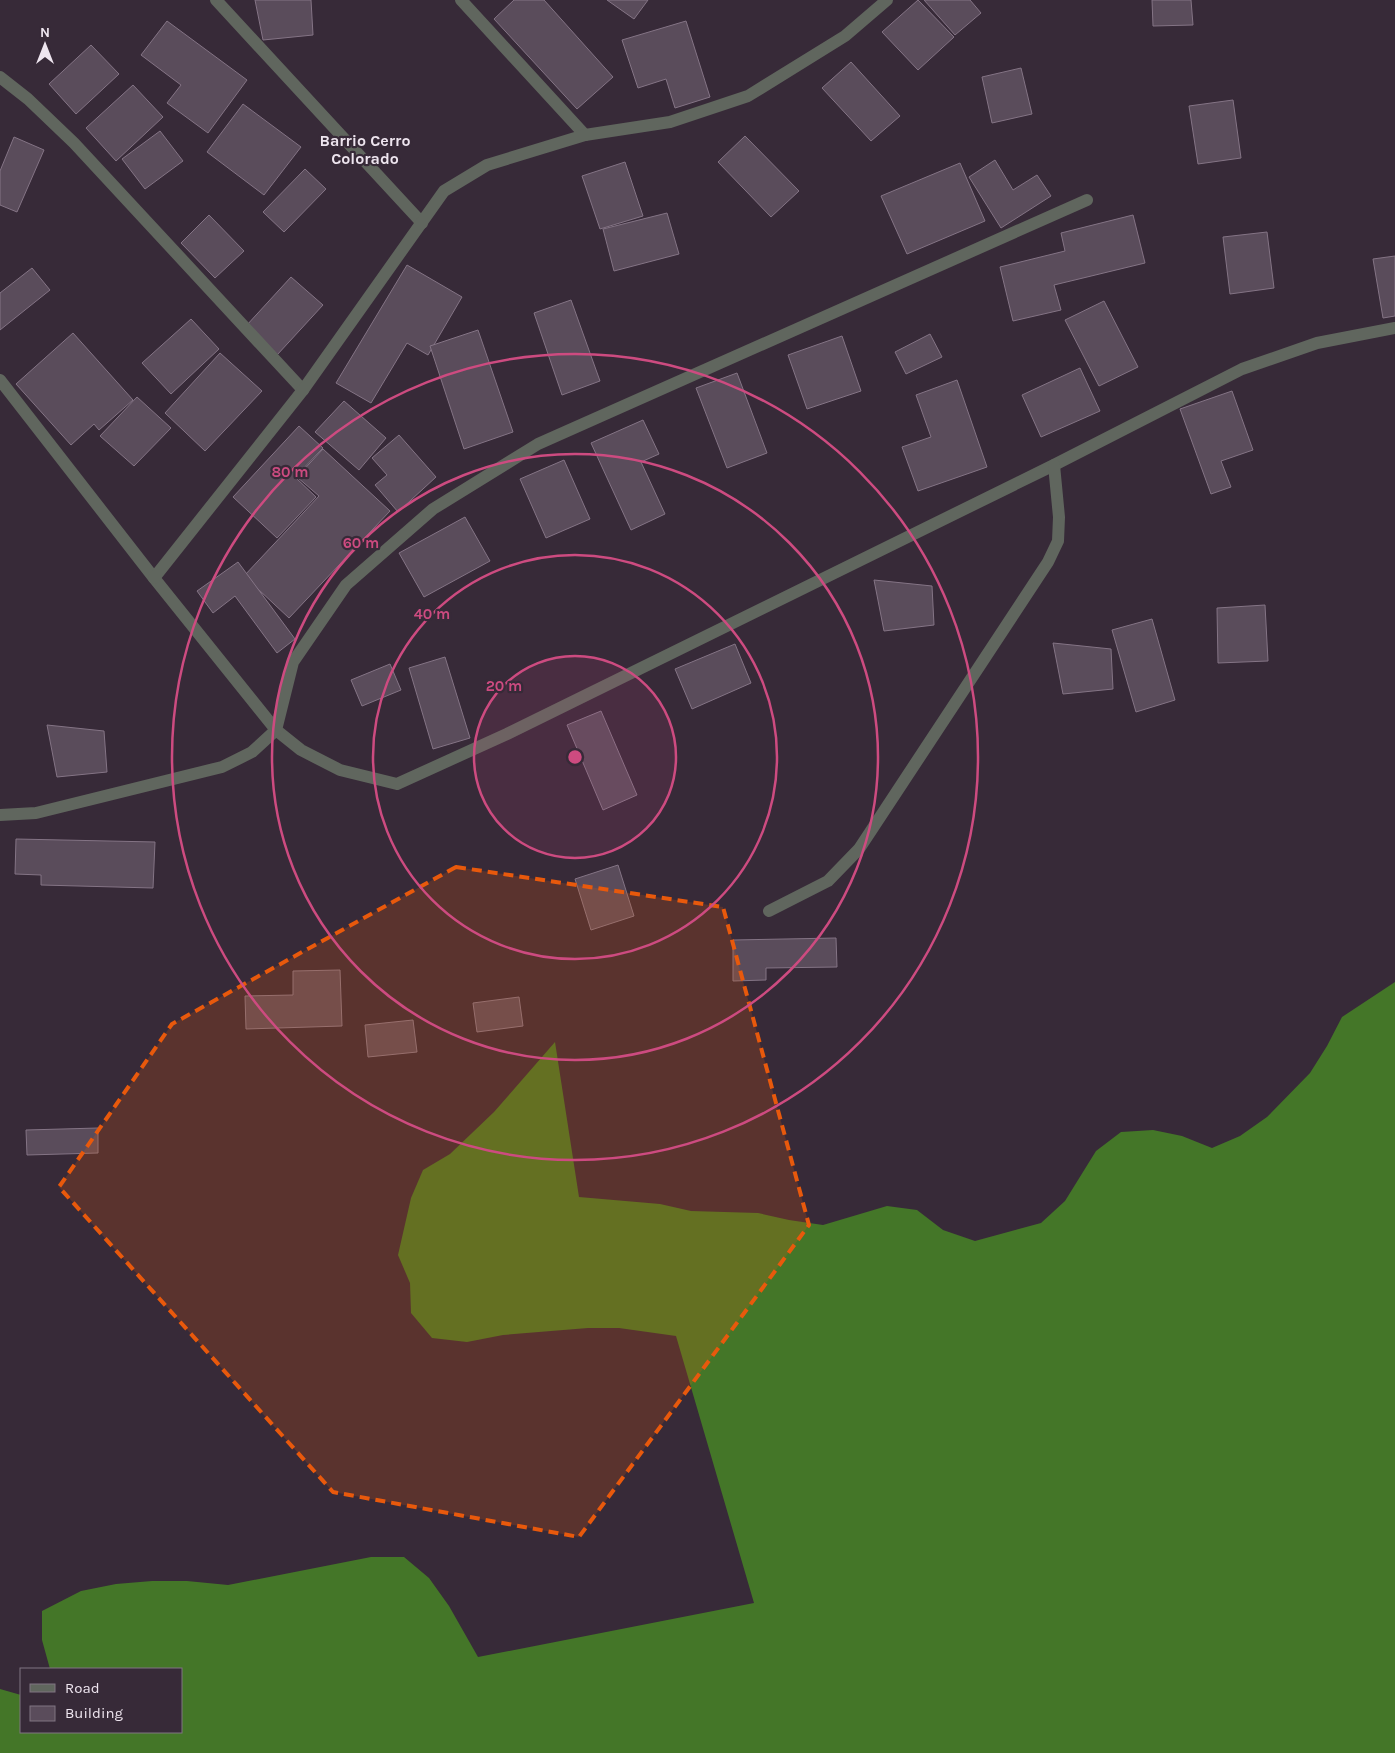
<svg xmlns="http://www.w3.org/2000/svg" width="1395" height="1753" font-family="Karla,sans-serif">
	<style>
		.forest { fill: #447628 }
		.building { fill: #5a4c5b; stroke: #847485 }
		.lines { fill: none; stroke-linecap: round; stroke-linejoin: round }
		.minor { stroke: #60665e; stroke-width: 12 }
		.marked { fill: #e8590c; fill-opacity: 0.2; stroke: #e8590c; stroke-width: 4; stroke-dasharray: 10 6; stroke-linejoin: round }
		.ring { fill: none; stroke: #cd4b80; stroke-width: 2.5 }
		.labels { text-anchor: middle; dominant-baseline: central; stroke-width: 4.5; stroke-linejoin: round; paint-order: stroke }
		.neighbourhood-label { font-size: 16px; font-weight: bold; fill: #eee5ef; stroke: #372a38 }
		.centre { fill: #cd4b80; stroke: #372a38; stroke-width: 2.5 }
		.ring-label { font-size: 15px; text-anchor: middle; font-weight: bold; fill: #cd4b80; stroke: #372a38; stroke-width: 4.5; stroke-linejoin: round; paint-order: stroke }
	</style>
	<rect width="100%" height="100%" fill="#372a38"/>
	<polygon class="forest" points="1395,982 1395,1753 0,1753 0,1689 21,1695 21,1732 181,1732 181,1669 50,1669 42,1640 42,1611 81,1591 116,1584 152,1581 187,1581 228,1585 371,1557 404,1557 429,1578 449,1606 478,1657 754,1603 676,1336 619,1328 588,1328 503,1335 467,1342 432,1338 411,1313 410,1283 398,1255 411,1198 423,1170 450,1154 494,1112 555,1042 579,1197 660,1204 691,1211 758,1213 789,1220 823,1225 887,1206 917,1210 943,1230 975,1241 1041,1223 1065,1201 1096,1151 1121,1132 1153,1130 1182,1136 1212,1148 1240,1136 1267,1117 1310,1073 1327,1046 1342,1017"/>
	<g class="building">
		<polygon points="255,0 311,0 313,35 263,40"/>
		<polygon points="514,0 544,0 613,77 577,109 494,19"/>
		<polygon points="607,0 648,0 634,19"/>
		<polygon points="918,0 954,37 918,70 882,32"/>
		<polygon points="924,0 970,0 981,13 955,35"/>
		<polygon points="1152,0 1191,0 1193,25 1153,26"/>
		<polygon points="167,21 247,80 208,133 167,103 181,85 141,55"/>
		<polygon points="686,21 710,97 675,108 666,79 638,88 622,40"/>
		<polygon points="91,45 119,74 76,114 49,84"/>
		<polygon points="851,62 900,116 871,141 822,88"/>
		<polygon points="1021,68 1032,114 992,123 982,77"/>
		<polygon points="133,85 163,117 116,161 86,128"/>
		<polygon points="1233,100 1241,158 1198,164 1189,106"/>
		<polygon points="243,104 301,147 264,195 207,152"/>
		<polygon points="160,131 183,161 145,189 122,159"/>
		<polygon points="745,136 799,191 771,217 718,162"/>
		<polygon points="14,137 44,150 17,212 0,205 0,171"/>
		<polygon points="995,160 1013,190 1037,175 1051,196 1001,228 969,177"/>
		<polygon points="625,162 643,216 600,229 582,176"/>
		<polygon points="960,163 985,221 907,254 881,196"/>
		<polygon points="305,169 326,189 284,232 263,212"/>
		<polygon points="667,213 679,254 614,271 603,229"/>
		<polygon points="209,215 244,251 215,278 181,243"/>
		<polygon points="1133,215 1145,263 1054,285 1061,310 1013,321 1000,267 1065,251 1061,233"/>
		<polygon points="1267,232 1274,288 1230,294 1223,237"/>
		<polygon points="1395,256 1395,316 1383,318 1373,259"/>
		<polygon points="407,265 462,297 428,355 407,343 371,403 336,383"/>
		<polygon points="32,268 50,290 0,330 0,293"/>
		<polygon points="291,277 323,305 277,355 246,326"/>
		<polygon points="571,300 600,381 562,395 534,313"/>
		<polygon points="1104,301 1138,367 1099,386 1065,320"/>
		<polygon points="191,319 219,349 171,394 142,363"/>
		<polygon points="478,330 513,432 464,449 430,346"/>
		<polygon points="73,333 133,400 99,430 94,424 71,445 16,384"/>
		<polygon points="930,334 942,357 906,374 895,352"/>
		<polygon points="842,336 861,391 807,409 788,355"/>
		<polygon points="220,353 262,391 205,451 165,413"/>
		<polygon points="1080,368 1100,411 1041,437 1022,395"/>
		<polygon points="737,373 767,453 727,468 696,388"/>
		<polygon points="957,380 987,467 918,491 902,447 931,437 916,395"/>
		<polygon points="1232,391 1253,450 1221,461 1231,487 1211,494 1180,409"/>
		<polygon points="137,397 171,428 134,466 100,436"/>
		<polygon points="344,401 386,438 359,470 315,432"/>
		<polygon points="643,420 659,454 641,462 665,514 631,530 591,443"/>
		<polygon points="299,426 323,448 295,477 316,497 277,538 233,497"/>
		<polygon points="399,435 436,477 398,512 375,485 387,475 372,458"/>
		<polygon points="323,449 390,511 289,618 244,576 319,496 297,477"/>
		<polygon points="564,460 590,519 546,538 520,479"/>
		<polygon points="465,517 490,561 424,597 399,553"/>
		<polygon points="238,562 295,639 277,653 235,596 213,613 197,591"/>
		<polygon points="874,580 932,586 934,625 884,631"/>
		<polygon points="1265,605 1268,661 1218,663 1217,608"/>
		<polygon points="1152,619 1175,700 1136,712 1112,630"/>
		<polygon points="1053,643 1111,649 1113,689 1063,694"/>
		<polygon points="735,644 751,683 692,709 675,669"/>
		<polygon points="445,657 470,738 433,749 409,668"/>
		<polygon points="390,664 401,690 362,706 351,680"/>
		<polygon points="601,711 637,795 603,810 567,725"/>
		<polygon points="47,725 104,731 107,772 57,777"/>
		<polygon points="16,839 155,842 153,888 41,885 41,875 15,874"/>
		<polygon points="618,865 634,916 591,930 575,879"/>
		<polygon points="836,938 837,967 766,968 766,980 733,981 733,940"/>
		<polygon points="340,970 342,1026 246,1029 245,996 293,995 293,971"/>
		<polygon points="519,997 523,1026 477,1032 473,1003"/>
		<polygon points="413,1020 417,1052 368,1057 365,1025"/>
		<polygon points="98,1128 98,1153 27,1155 26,1130"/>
	</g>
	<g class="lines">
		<g class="minor">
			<polyline points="216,0 422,223"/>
			<polyline points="461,0 585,135"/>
			<polyline points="0,77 28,99 74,143 303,390"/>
			<polyline points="0,380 154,578 276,730 301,750 340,770 397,784 507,734 1054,465 1242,369 1317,343 1395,328"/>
			<polyline points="154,578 303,390 444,191 487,165 585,135 670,122 748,96 845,36 887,0"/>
			<polyline points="0,815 36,813 222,767 252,752 276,730 293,662 346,585 433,509 538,444 1087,200"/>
			<polyline points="769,911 828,881 859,849 1048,562 1058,541 1059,517 1054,465"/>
		</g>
	</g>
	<path class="marked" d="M456 867 723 907 809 1225 579 1537 333 1492 59 1187 172 1024Z"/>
	<circle cx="575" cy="757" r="101" fill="#cd4b80" fill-opacity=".12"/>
	<g class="ring">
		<circle cx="575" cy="757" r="101"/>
		<circle cx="575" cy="757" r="202"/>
		<circle cx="575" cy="757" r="303"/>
		<circle cx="575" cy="757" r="403"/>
	</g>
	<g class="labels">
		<g class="neighbourhood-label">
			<text x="365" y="140">Barrio Cerro<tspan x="365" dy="18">Colorado</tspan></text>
		</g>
	</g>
	<circle cx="575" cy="757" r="8" class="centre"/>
	<g class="ring-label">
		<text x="290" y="477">80 m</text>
		<text x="361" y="548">60 m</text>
		<text x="432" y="619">40 m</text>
		<text x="504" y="691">20 m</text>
	</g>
	<rect x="20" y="1668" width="162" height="65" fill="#372a38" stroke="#807581"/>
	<rect x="30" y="1684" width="25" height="8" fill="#60665e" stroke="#807581"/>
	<text x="65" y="1693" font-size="15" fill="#eee5ef">Road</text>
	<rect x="30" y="1706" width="25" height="15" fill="#5a4c5b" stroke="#807581"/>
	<text x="65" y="1718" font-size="15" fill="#eee5ef">Building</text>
	<g transform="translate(45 45)" stroke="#372a38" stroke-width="4" paint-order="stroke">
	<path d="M0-4L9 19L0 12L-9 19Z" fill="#eee5ef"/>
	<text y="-8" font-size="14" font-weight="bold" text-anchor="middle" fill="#eee5ef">N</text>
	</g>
</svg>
